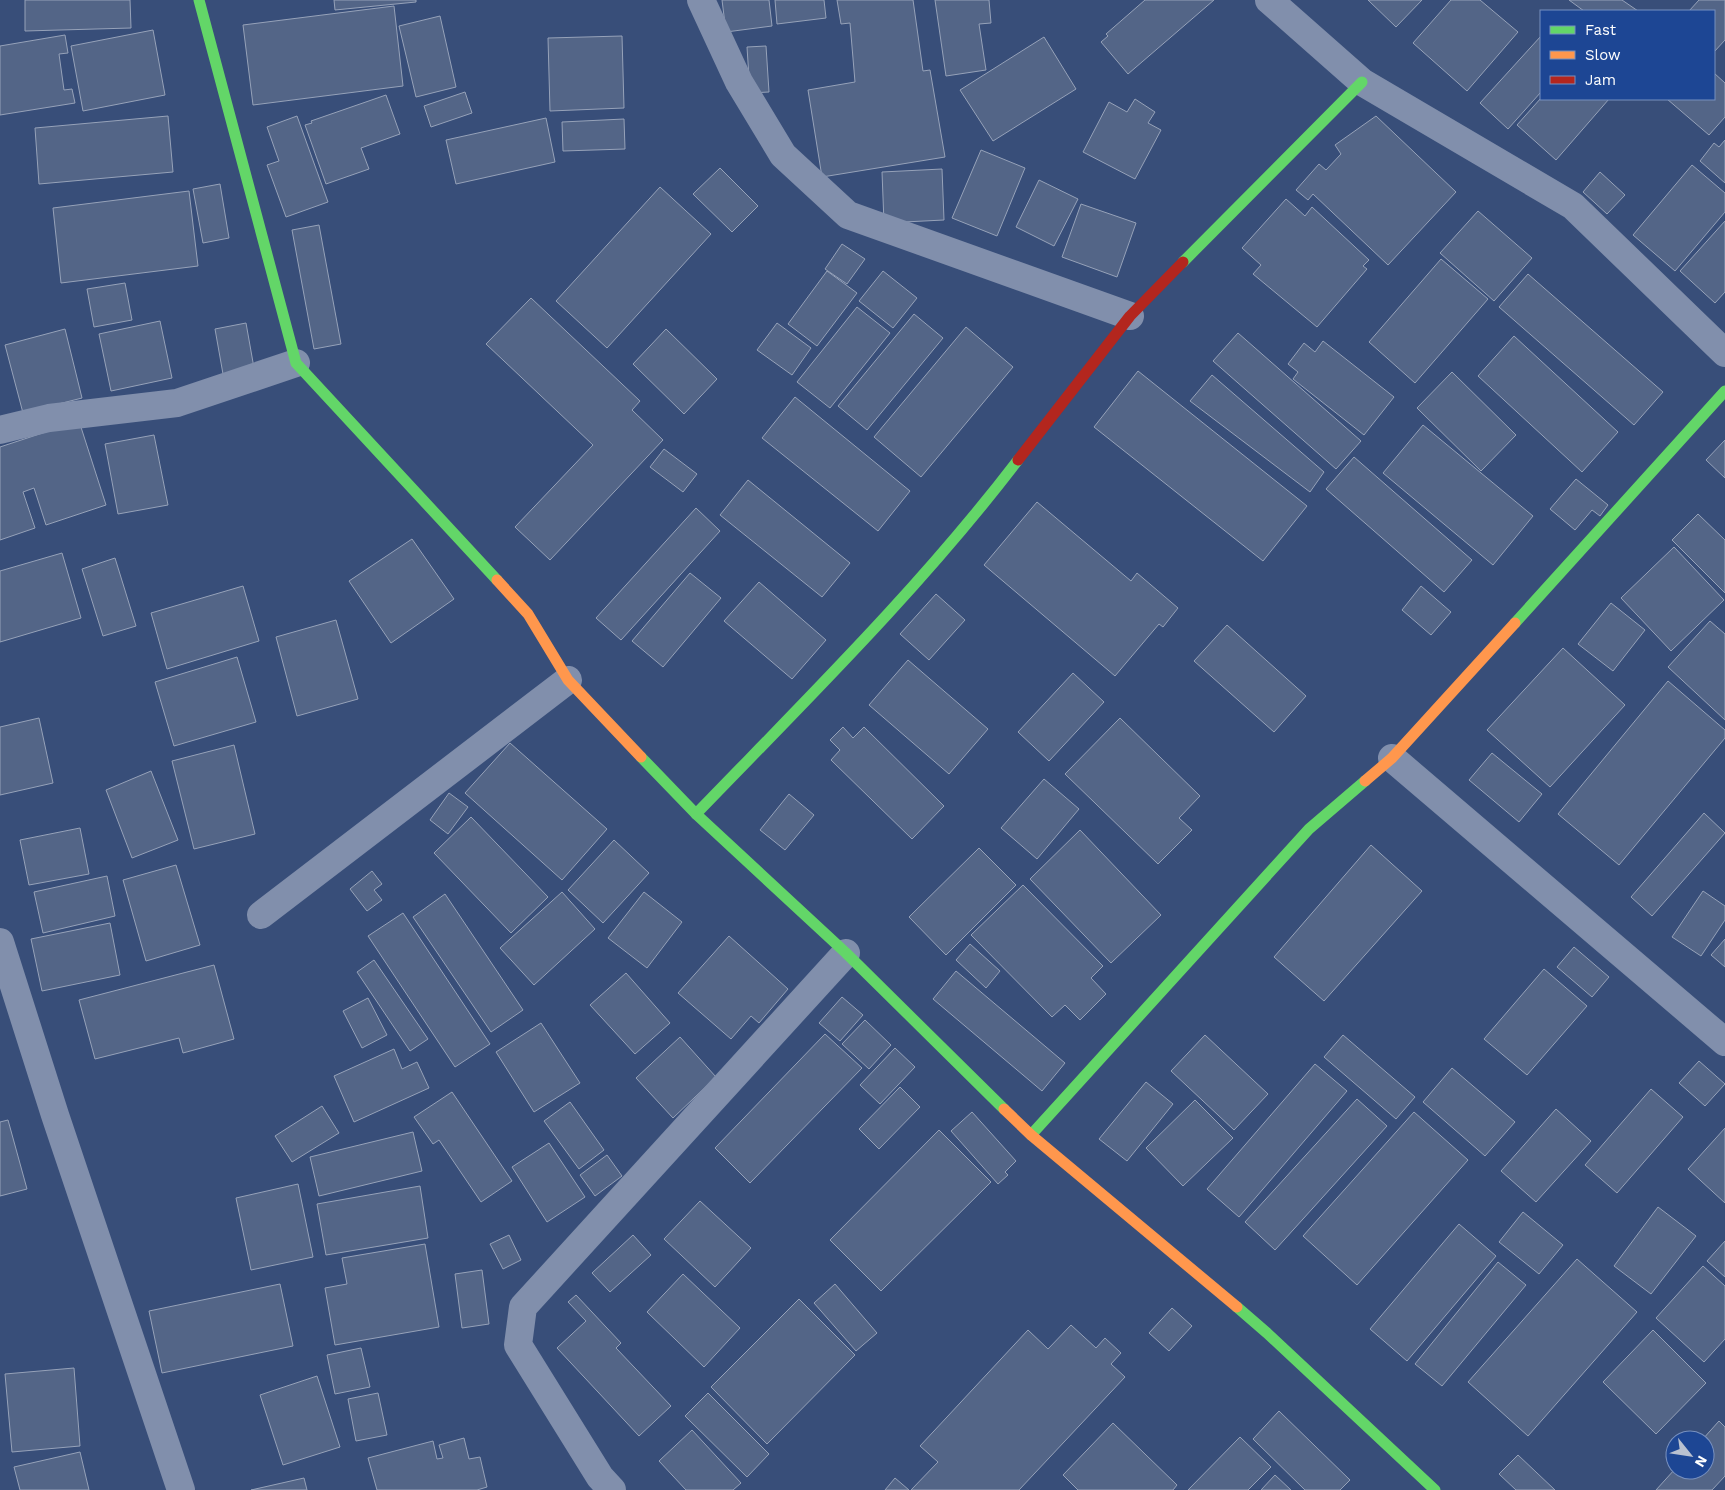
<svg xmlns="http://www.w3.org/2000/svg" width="1725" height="1490" font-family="'Work Sans',sans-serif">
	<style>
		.building { fill: #536587; stroke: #96a2b9 }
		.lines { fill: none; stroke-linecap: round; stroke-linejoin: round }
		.street { stroke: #818fac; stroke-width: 28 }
		.fast { stroke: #63d668; stroke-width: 11 }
		.slow { stroke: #ff974d; stroke-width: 11 }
		.jam { stroke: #b3261e; stroke-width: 11 }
	</style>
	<rect width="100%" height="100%" fill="#384e79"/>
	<g class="building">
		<polygon points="25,0 130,0 131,28 25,31"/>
		<polygon points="334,0 416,0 416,2 335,10"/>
		<polygon points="722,0 769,0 772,26 726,32"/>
		<polygon points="775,0 824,0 826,18 777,24"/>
		<polygon points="837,0 913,0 923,71 930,70 945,157 822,177 808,90 855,82 850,23 841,24"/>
		<polygon points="935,0 989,0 991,23 979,24 986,70 946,76"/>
		<polygon points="1145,0 1214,0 1128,74 1101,42 1108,36 1106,34"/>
		<polygon points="1368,0 1422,0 1396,27"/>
		<polygon points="1451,0 1480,0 1518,32 1467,91 1413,43"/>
		<polygon points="1569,0 1622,0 1638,11 1584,11"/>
		<polygon points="1699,0 1725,0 1725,40 1714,52 1714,11 1689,11"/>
		<polygon points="394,6 403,86 253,105 243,25"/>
		<polygon points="440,16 456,87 416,97 399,26"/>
		<polygon points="153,30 165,95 83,111 71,46"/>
		<polygon points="65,35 68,53 59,54 64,90 72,89 75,103 0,115 0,46"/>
		<polygon points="622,36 624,108 550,111 548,38"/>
		<polygon points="1541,36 1541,92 1508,129 1480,103"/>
		<polygon points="1044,37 1076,89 993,141 960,90"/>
		<polygon points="766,46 769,92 750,93 747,47"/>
		<polygon points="1714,73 1725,83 1725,117 1709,135 1667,99 1714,99"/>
		<polygon points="465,92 472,113 431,127 424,106"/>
		<polygon points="386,95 400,134 361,148 369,169 326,184 305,125 312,123 311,121"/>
		<polygon points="1541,98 1541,99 1609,99 1556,160 1517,125"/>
		<polygon points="1135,99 1155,112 1148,123 1161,130 1135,179 1083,152 1109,102 1127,112"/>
		<polygon points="168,116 173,172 39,184 35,128"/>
		<polygon points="297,116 328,202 286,217 267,165 279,161 267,127"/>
		<polygon points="1376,116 1456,192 1388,265 1313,194 1308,200 1296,190 1319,164 1326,170 1341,154 1335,145"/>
		<polygon points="546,118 555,162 456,184 446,140"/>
		<polygon points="624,119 625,149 563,151 562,122"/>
		<polygon points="1725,140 1725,183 1700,161 1714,143 1719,147"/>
		<polygon points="981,150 1025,168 997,236 952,218"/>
		<polygon points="1692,165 1725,193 1725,212 1675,271 1633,235"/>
		<polygon points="720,168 758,206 732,232 693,194"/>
		<polygon points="942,169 944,220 884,223 882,172"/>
		<polygon points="1600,172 1625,195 1607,214 1583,192"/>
		<polygon points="1039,180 1078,199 1054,246 1016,227"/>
		<polygon points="220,184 229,238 203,243 193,189"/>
		<polygon points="660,187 711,234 607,348 556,301"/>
		<polygon points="189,191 198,266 61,283 53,208"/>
		<polygon points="1286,199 1305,216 1312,207 1369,260 1363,266 1367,269 1317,327 1253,274 1261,265 1242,248"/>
		<polygon points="1081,204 1136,223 1117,277 1062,257"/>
		<polygon points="1478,211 1532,258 1494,301 1440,253"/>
		<polygon points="1725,221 1725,292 1715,303 1680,271"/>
		<polygon points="319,225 341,344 314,349 292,230"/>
		<polygon points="842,244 865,259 847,284 825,269"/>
		<polygon points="1441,259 1488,299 1415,383 1369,342"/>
		<polygon points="827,271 857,293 817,346 788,324"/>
		<polygon points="883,271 917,298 893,328 859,301"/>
		<polygon points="1528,274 1663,392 1634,425 1499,307"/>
		<polygon points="125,283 132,320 94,327 87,289"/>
		<polygon points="531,298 640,401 632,410 663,440 550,560 515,527 593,445 486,344"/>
		<polygon points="857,307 890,333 830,408 797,382"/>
		<polygon points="914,314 943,338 867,430 838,406"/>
		<polygon points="160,321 172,378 111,391 99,334"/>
		<polygon points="246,323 254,368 223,374 215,329"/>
		<polygon points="777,323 811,348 792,375 757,350"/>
		<polygon points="966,327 1013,367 921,477 874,437"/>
		<polygon points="65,329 82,398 23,413 5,345"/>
		<polygon points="666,329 717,379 684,414 633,364"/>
		<polygon points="1238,333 1361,441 1336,469 1213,361"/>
		<polygon points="1514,336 1618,432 1582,472 1478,376"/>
		<polygon points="1323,341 1394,397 1364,435 1293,379 1298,372 1288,364 1304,343 1315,352"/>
		<polygon points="1138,371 1307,506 1263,561 1094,427"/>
		<polygon points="1452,372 1516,435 1481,471 1417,408"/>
		<polygon points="1212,375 1324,472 1310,492 1190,401"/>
		<polygon points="795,397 910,491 878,531 762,438"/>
		<polygon points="79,421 106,505 46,525 34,488 23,492 35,528 0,540 0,447"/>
		<polygon points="1423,425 1533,516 1493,565 1383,473"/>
		<polygon points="154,435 168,505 118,514 105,444"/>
		<polygon points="1725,440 1725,478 1706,460"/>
		<polygon points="664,449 697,474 683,492 650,467"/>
		<polygon points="1354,457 1472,560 1444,592 1326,489"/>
		<polygon points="1576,479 1608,505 1600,516 1592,510 1575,530 1550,509"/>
		<polygon points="748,480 850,563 822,597 720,515"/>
		<polygon points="1037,502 1131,581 1137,573 1178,608 1163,627 1159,624 1115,676 984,565"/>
		<polygon points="696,508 720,531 621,640 596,618"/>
		<polygon points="1698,514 1725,540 1725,593 1672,540"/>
		<polygon points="412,539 454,599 391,643 349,581"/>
		<polygon points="1674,547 1724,600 1671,651 1621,598"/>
		<polygon points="62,553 81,618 0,642 0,571"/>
		<polygon points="115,558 136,626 103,636 82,569"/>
		<polygon points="690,573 721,598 663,667 632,641"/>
		<polygon points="759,582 826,640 792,679 724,621"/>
		<polygon points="243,586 259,641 167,669 151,613"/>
		<polygon points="1421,586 1451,612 1431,635 1402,610"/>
		<polygon points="936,594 965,620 929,660 900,634"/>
		<polygon points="1611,603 1645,630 1613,671 1578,644"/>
		<polygon points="336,620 358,699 297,716 276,637"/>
		<polygon points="1710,621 1725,634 1725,720 1668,667"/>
		<polygon points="1227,625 1306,696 1274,732 1194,661"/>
		<polygon points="1563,648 1625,705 1550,787 1487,730"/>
		<polygon points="237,657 256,722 174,746 155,682"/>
		<polygon points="908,660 988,729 949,774 869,705"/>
		<polygon points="1073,673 1104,702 1049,761 1018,732"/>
		<polygon points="1668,681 1725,730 1725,738 1619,865 1558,814"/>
		<polygon points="39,718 53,783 0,795 0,727"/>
		<polygon points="1120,718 1200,796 1179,818 1192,830 1158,864 1065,774"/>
		<polygon points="843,727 853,738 864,727 944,806 912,839 831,760 840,750 830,740"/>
		<polygon points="510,743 607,829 562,880 465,793"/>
		<polygon points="234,745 255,834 194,849 172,761"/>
		<polygon points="1492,753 1542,794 1519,822 1469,780"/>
		<polygon points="151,771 178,840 132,858 106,790"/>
		<polygon points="1044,779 1079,809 1037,859 1001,828"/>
		<polygon points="449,793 468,807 448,834 430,820"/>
		<polygon points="789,794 814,815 785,850 760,830"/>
		<polygon points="1704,813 1725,833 1652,916 1631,897"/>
		<polygon points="471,817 548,897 511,933 434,853"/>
		<polygon points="80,828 89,874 29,885 20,840"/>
		<polygon points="1080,830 1161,915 1111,963 1030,879"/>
		<polygon points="614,840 649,873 603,923 568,890"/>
		<polygon points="1371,845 1422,891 1324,1001 1274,957"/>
		<polygon points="979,848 1016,885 946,955 909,917"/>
		<polygon points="176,865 200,945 146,961 123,880"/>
		<polygon points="372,871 382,884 374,890 382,900 367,911 350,889"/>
		<polygon points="107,876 115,916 43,933 34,892"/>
		<polygon points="1023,885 1103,966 1091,978 1106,994 1080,1020 1065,1005 1052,1017 971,935"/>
		<polygon points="1703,891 1725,906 1725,920 1701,956 1672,937"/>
		<polygon points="562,892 595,929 534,985 500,948"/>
		<polygon points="644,892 682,922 647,968 608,938"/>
		<polygon points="445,894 523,1010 491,1032 413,917"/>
		<polygon points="403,913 490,1044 455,1067 368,936"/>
		<polygon points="110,923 120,975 42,991 31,939"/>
		<polygon points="729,936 788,989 759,1023 751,1016 731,1039 678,993"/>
		<polygon points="1725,939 1725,967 1711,955"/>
		<polygon points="970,944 1000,971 986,988 956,960"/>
		<polygon points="1574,947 1609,977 1592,997 1557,967"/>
		<polygon points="374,960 428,1039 410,1051 357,972"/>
		<polygon points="214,965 234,1039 183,1053 179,1038 95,1059 79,1000"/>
		<polygon points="1544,969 1587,1006 1527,1075 1484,1039"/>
		<polygon points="956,971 1065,1063 1042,1091 933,999"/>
		<polygon points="626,973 670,1023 635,1054 590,1005"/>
		<polygon points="842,997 863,1015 840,1041 819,1023"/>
		<polygon points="368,998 387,1035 362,1048 343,1011"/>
		<polygon points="865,1020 891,1045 869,1069 842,1044"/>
		<polygon points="541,1023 580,1083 534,1112 496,1052"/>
		<polygon points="825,1034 862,1068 750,1183 715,1148"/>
		<polygon points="1205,1035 1268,1094 1234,1130 1171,1071"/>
		<polygon points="1343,1035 1415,1097 1396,1119 1324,1057"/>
		<polygon points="680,1037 716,1077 673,1118 636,1078"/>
		<polygon points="895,1048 915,1067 880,1104 860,1085"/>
		<polygon points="394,1049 402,1069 417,1062 429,1088 354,1122 334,1076"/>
		<polygon points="1699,1061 1725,1084 1705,1106 1679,1083"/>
		<polygon points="1315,1064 1347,1091 1239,1217 1207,1189"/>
		<polygon points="1452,1068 1515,1122 1485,1156 1423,1102"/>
		<polygon points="1146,1082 1173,1104 1127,1161 1099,1139"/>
		<polygon points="900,1087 920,1107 879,1149 859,1129"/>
		<polygon points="1651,1089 1683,1117 1617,1193 1585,1165"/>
		<polygon points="452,1092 512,1181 481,1202 439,1140 433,1144 414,1117"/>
		<polygon points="1357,1099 1387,1126 1275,1250 1245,1222"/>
		<polygon points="1195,1100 1233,1138 1183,1186 1146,1148"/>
		<polygon points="570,1102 604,1150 579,1169 544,1121"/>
		<polygon points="322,1106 339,1133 292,1162 275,1136"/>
		<polygon points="1556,1109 1591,1141 1536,1202 1501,1171"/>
		<polygon points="972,1112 1016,1161 1005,1172 1008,1175 998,1184 951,1131"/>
		<polygon points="1414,1112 1468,1160 1357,1285 1303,1236"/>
		<polygon points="8,1120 27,1189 0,1196 0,1122"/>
		<polygon points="1725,1128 1725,1203 1688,1169"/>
		<polygon points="939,1130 991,1182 881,1291 830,1240"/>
		<polygon points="413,1132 422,1171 319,1196 310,1157"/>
		<polygon points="549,1143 585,1197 547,1222 512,1167"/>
		<polygon points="607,1155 622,1176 595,1196 580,1175"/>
		<polygon points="298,1184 313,1257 251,1270 236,1198"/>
		<polygon points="420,1186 428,1238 326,1255 317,1204"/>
		<polygon points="700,1201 751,1248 715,1287 664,1239"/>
		<polygon points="1658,1207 1696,1236 1651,1294 1614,1266"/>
		<polygon points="1523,1212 1563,1245 1539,1274 1499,1242"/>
		<polygon points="1459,1224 1496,1256 1407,1361 1370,1329"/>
		<polygon points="509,1235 521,1260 503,1269 490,1244"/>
		<polygon points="633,1235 651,1255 610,1292 592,1273"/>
		<polygon points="1725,1241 1725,1277 1707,1261"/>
		<polygon points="425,1244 439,1327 335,1345 325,1288 347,1284 342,1258"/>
		<polygon points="1577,1259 1637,1312 1528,1436 1468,1382"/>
		<polygon points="1498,1262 1526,1285 1442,1386 1415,1364"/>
		<polygon points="1703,1266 1725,1286 1725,1339 1704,1362 1656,1318"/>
		<polygon points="482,1270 489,1324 462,1328 455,1274"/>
		<polygon points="683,1274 740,1328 704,1367 647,1312"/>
		<polygon points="280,1284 293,1346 162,1373 149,1311"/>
		<polygon points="835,1284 877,1333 856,1351 814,1303"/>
		<polygon points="576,1295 621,1343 616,1348 671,1406 639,1436 557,1348 586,1321 568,1302"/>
		<polygon points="799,1299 855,1355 767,1444 711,1387"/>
		<polygon points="1172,1308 1192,1326 1169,1351 1149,1333"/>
		<polygon points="1071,1325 1096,1348 1105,1338 1121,1353 1111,1364 1125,1377 1019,1490 911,1490 938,1462 920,1446 1028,1330 1048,1349"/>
		<polygon points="1653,1330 1706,1383 1656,1434 1603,1382"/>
		<polygon points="361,1348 370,1387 335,1394 327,1355"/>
		<polygon points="74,1368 80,1446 12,1452 5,1374"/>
		<polygon points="317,1376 340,1447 283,1465 260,1395"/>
		<polygon points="378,1393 387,1435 356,1441 348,1399"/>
		<polygon points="708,1393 769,1454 747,1477 685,1416"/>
		<polygon points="1279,1411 1350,1480 1340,1490 1305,1490 1253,1439"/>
		<polygon points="1719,1421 1725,1427 1725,1476 1712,1490 1656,1490 1675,1469 1705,1470 1705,1440 1702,1440"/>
		<polygon points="1113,1423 1177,1485 1173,1490 1078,1490 1063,1475"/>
		<polygon points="692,1430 741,1483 733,1490 686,1490 659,1461"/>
		<polygon points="1240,1437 1271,1467 1248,1490 1188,1490"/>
		<polygon points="464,1438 469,1459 480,1457 487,1487 477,1490 377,1490 368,1458 433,1441 437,1459 443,1458 439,1445"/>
		<polygon points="80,1452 89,1490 20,1490 14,1467"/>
		<polygon points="1518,1455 1555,1490 1516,1490 1499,1474"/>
		<polygon points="1275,1475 1291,1490 1261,1490"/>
		<polygon points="304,1478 307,1490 251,1490"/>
		<polygon points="895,1478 909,1490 885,1490"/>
	</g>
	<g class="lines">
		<g class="street">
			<polyline points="701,0 739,82 783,155 848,215 1130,316"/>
			<polyline points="1269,0 1362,82 1573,206 1725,353"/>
			<polyline points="0,430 49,418 177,403 296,363"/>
			<polyline points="1392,758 1725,1042"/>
			<polyline points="261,915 568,680"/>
			<polyline points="0,942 55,1115 181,1490"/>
			<polyline points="612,1490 600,1477 518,1345 523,1307 846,953"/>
		</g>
		<g class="fast">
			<polyline points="199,0 296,363 497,580"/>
			<polyline points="1183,262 1362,82"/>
			<polyline points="1515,623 1725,391"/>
			<polyline points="641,757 696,814 846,953 1004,1109"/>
			<path d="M696 814C807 699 921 587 1018 460"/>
			<polyline points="1031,1135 1309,829 1365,781"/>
			<polyline points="1237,1307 1267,1333 1435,1490"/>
		</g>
		<g class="slow">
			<polyline points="497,580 528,614 568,680 641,757"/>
			<polyline points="1365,781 1392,758 1515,623"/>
			<polyline points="1004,1109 1031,1135 1237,1307"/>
		</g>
		<polyline class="jam" points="1018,460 1130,316 1183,262"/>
	</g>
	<rect x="1540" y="10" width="175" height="90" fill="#1d4694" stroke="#7790bf"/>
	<rect x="1550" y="26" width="25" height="8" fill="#63d668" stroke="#7790bf"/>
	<text x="1585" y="35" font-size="15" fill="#ffffff">Fast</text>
	<rect x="1550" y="51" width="25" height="8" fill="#ff974d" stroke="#7790bf"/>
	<text x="1585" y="60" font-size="15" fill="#ffffff">Slow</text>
	<rect x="1550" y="76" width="25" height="8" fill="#b3261e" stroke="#7790bf"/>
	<text x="1585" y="85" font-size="15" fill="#ffffff">Jam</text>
	<g transform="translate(1690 1455) rotate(120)"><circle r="24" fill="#1d4694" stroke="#7790bf"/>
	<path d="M0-4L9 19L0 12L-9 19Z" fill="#b9c1d0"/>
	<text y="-8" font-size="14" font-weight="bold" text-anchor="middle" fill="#ffffff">N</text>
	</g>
</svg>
